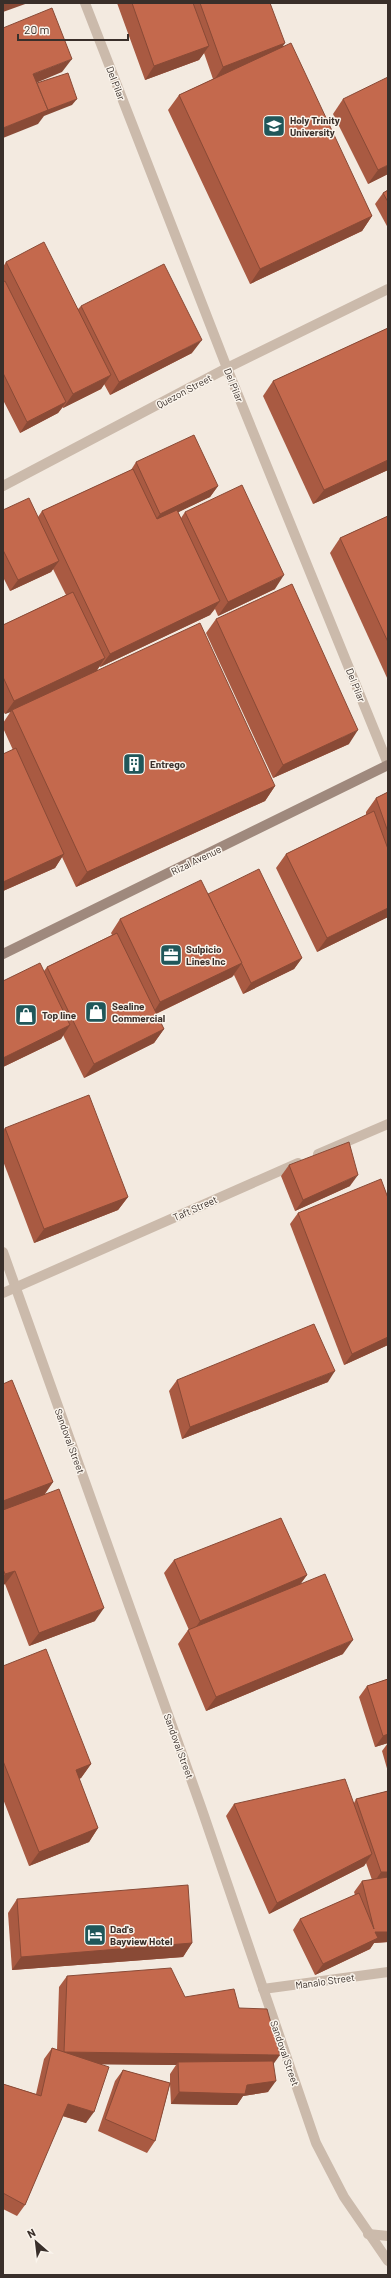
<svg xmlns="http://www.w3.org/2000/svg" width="391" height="2278" font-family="Barlow,sans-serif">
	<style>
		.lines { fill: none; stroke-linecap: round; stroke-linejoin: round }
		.minor { stroke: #cbbaab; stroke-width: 10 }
		.secondary { stroke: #9f897d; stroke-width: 10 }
		.wall { fill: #a95a42 }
		.shaded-wall { fill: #894a36 }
		.building { fill: #c4694d; stroke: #894a36 }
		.labels { text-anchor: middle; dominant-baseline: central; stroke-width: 3; stroke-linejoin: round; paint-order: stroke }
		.street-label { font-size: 10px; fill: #392f2a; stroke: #faf4ec }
		.poi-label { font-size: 10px; font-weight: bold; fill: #392f2a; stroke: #faf4ec; text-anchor: start }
	</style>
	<rect width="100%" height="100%" fill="#f3eae0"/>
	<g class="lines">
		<g class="minor">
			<polyline points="85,3 227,368 388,764"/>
			<polyline points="3,486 227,368 388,289"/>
			<polyline points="318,1154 388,1124"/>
			<polyline points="3,1252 201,1807 316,2143 344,2197 388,2261"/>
			<polyline points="3,1293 298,1163"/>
			<polyline points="263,1989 388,1972"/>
			<polyline points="368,2234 388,2236"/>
		</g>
		<polyline class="secondary" points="3,954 388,765"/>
	</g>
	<g class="wall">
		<polygon points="117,3 270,3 283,47 372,216 362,231 250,284 168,110 179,95 213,79 204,53 199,60 145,80"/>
		<polygon points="343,99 388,174 368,184 333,114"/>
		<polygon points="388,190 388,228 375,204 383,193"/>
		<polygon points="6,262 78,309 81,306 192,353 110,395 104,384 101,389 63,408 63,407 58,413 20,433 3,400 3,267"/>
		<polygon points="388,328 388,470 313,504 263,396 273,381"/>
		<polygon points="136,462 218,486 210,497 178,512 181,518 185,512 275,589 218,616 215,609 210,615 100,667 99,666 96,672 275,786 265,801 76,887 62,857 55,868 3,891 3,754 13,750 3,728 3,723 11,711 5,714 3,711 3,625 66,595 53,569 51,572 10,591 3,577 3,510 38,517 42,511 131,470"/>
		<polygon points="388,516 388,680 330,553 340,538"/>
		<polygon points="216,619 349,744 273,778 206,633"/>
		<polygon points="388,792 388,917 317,952 276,868 286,854 366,815 366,812 376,798"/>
		<polygon points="208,894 302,958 294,969 243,994 234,975 232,977 156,1014 164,1029 154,1043 84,1078 63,1035 61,1039 3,1067 3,981 44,971 47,967 112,935 111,933 120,919"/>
		<polygon points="5,1128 128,1197 118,1210 34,1243 3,1161 3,1131"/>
		<polygon points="289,1165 350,1186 295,1211 281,1176"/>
		<polygon points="388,1198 388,1345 344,1365 290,1224 298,1213"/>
		<polygon points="177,1380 328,1382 182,1439 169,1391"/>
		<polygon points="3,1384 53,1482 45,1494 95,1621 29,1646 5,1584 3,1585"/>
		<polygon points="174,1560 307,1575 300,1584 343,1654 206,1711 178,1644 188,1630 189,1630 164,1573"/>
		<polygon points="3,1666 91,1764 81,1778 79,1779 98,1828 89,1842 29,1866 3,1799"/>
		<polygon points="388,1679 388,1772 382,1751 388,1743 375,1747 359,1697 367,1686"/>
		<polygon points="388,1791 388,1942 374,1943 370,1949 315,1975 293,1930 300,1919 355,1895 354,1892 362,1881 372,1880 366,1863 364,1866 269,1914 226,1816 234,1804 354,1803 356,1799"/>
		<polygon points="17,1899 192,1943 183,1957 12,1970 8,1913"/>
		<polygon points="67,1976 239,2008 274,2064 268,2092 243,2096 237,2105 171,2104 170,2084 155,2141 147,2153 98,2131 115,2081 123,2070 170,2083 170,2074 176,2065 101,2064 86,2123 62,2116 25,2205 17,2216 3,2209 3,2084 36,2094 44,2059 52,2048 57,2050 59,1987"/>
	</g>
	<g class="shaded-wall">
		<polygon points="3,3 28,3 3,12"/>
		<polygon points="285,43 276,57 214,80 223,67"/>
		<polygon points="209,46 199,60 145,80 154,66"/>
		<polygon points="72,59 62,72 24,88 33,74"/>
		<polygon points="77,99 72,105 44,116 38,124 3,138 3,128 46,110"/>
		<polygon points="388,165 388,174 368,184 378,170"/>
		<polygon points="372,216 362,231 250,284 260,269"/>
		<polygon points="202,340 192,353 110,395 119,382"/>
		<polygon points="111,375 101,389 63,408 73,394"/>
		<polygon points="66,402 58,413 20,433 27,422"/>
		<polygon points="388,460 388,470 313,504 324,490"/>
		<polygon points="218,486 210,497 152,525 160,514"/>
		<polygon points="59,561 51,572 10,591 18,580"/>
		<polygon points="284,575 275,589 218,616 228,602"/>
		<polygon points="220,601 210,615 100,667 110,654"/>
		<polygon points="105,658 96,672 12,710 11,712 5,714 14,701"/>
		<polygon points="358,730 349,744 273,778 283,765"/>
		<polygon points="275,786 265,801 76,887 87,872"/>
		<polygon points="64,854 55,868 3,891 3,882"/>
		<polygon points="388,908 388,917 317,952 327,938"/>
		<polygon points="302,958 294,969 243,994 251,983"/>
		<polygon points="242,963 232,977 151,1016 160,1002"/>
		<polygon points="70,1025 61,1039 3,1067 3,1058"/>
		<polygon points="164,1029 154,1043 84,1078 94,1064"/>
		<polygon points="358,1175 350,1186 295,1211 303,1200"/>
		<polygon points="128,1197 118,1210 34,1243 44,1229"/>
		<polygon points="388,1337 388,1345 344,1365 352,1354"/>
		<polygon points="335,1371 328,1382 182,1439 190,1427"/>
		<polygon points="53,1482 43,1496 3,1511 3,1501"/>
		<polygon points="15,1571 5,1584 3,1585 3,1577 5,1574"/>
		<polygon points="307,1575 297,1589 191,1634 200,1621"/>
		<polygon points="104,1608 95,1621 29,1646 39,1633"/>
		<polygon points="353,1640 343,1654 206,1711 216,1697"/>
		<polygon points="388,1734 388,1743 375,1747 383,1736"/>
		<polygon points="91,1764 81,1778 66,1784 76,1770"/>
		<polygon points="98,1828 89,1842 29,1866 39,1852"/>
		<polygon points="372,1854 364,1866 269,1914 277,1903"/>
		<polygon points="381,1872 388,1872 388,1882 373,1884"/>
		<polygon points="375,1932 388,1932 388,1942 374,1943 370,1949 315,1975 323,1964"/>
		<polygon points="192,1943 183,1957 12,1970 21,1957"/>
		<polygon points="64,2052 280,2055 272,2066 178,2062 176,2065 56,2064"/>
		<polygon points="276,2081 268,2092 243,2096 237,2105 171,2104 179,2092 247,2085"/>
		<polygon points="68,2104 94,2112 86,2123 60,2115"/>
	</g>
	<g class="building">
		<polygon points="132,3 193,3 209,46 154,66"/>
		<polygon points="200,3 270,3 285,43 223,67"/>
		<polygon points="52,8 72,59 33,74 48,110 3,128 3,28"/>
		<polygon points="291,43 372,216 260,269 179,95"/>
		<polygon points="68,73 77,99 48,110 37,83"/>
		<polygon points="388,77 388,165 378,170 343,99"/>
		<polygon points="388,190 388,202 383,193"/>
		<polygon points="44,242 111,375 73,394 6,262"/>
		<polygon points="164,264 202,340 119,382 81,306"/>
		<polygon points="5,281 66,402 27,422 3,373 3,282"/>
		<polygon points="388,328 388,460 324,490 273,381"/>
		<polygon points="194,435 218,486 160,514 136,462"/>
		<polygon points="133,469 157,519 177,510 220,601 110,654 42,511"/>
		<polygon points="242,485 284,575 228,602 185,512"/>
		<polygon points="29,498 59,561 18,580 3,550 3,510"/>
		<polygon points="388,516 388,642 340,538"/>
		<polygon points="292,584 358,730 283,765 216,619"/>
		<polygon points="73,592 105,658 14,701 3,677 3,625"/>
		<polygon points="200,623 275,786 87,872 12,710"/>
		<polygon points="16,748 64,854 3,882 3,754"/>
		<polygon points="388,792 388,832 376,798"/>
		<polygon points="374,811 388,849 388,908 327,938 286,854"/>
		<polygon points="259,869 302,958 251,983 208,894"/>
		<polygon points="201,880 242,963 160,1002 120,919"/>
		<polygon points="117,933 164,1029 94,1064 47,967"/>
		<polygon points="40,963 70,1025 3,1058 3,981"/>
		<polygon points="89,1095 128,1197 44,1229 5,1128"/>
		<polygon points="349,1142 358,1175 303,1200 289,1165"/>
		<polygon points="381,1179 388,1198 388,1337 352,1354 298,1213"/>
		<polygon points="314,1324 335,1371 190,1427 177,1380"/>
		<polygon points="12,1380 53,1482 3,1501 3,1384"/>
		<polygon points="59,1489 104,1608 39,1633 15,1571 5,1574 3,1569 3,1510"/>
		<polygon points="281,1518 307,1575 200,1621 174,1560"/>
		<polygon points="325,1574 353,1640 216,1697 188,1630"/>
		<polygon points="46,1649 91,1764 76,1770 98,1828 39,1852 3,1761 3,1666"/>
		<polygon points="388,1679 388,1734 383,1736 367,1686"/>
		<polygon points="345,1779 372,1854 277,1903 234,1804"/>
		<polygon points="388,1791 388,1872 381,1872 356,1799"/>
		<polygon points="388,1877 388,1932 375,1932 378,1938 323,1964 300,1919 359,1893 374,1929 362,1881"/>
		<polygon points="188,1885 192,1943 21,1957 17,1899"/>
		<polygon points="171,1968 185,1997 234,1989 239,2008 267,2009 280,2055 64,2052 67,1976"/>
		<polygon points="52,2048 109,2067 94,2112 68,2104 25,2205 3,2193 3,2084 41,2096"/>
		<polygon points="273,2061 276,2081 247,2085 245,2094 179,2092 178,2062"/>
		<polygon points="123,2070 170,2083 155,2141 105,2119"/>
	</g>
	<defs>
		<g id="university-square" transform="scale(1.15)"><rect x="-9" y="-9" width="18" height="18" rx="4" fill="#20575a" stroke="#faf4ec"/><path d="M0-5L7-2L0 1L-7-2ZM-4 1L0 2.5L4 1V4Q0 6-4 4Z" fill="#fff"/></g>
		<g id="building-square" transform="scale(1.15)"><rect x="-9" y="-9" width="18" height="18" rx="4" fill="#20575a" stroke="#faf4ec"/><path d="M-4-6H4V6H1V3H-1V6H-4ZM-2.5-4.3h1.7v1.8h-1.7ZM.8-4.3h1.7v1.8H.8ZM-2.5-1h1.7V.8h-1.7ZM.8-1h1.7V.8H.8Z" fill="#fff"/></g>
		<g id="office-square" transform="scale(1.15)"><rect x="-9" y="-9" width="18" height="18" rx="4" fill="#20575a" stroke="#faf4ec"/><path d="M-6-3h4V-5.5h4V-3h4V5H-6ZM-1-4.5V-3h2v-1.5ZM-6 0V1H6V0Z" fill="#fff"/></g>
		<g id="shop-square" transform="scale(1.15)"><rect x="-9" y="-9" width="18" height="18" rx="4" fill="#20575a" stroke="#faf4ec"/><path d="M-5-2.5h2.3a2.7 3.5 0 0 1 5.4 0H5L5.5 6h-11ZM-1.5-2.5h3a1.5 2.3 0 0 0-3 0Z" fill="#fff"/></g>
		<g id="hotel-square" transform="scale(1.15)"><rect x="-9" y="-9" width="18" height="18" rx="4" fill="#20575a" stroke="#faf4ec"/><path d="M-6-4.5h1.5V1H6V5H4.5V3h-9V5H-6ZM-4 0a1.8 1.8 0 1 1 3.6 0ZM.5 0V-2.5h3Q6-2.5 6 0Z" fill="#fff"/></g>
	</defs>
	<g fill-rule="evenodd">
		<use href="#university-square" x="274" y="126"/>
		<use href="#building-square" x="134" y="764"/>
		<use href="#office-square" x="171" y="955"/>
		<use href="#shop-square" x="96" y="1012"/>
		<use href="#shop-square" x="26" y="1015"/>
		<use href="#hotel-square" x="95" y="1935"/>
	</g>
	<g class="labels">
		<g class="street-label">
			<text transform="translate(116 83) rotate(69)">Del Pilar</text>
			<text transform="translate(234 385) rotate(68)">Del Pilar</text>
			<text transform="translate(184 391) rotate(-28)">Quezon Street</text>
			<text transform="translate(356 685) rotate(68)">Del Pilar</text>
			<text transform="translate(196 860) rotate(-26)">Rizal Avenue</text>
			<text transform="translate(195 1208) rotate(-24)">Taft Street</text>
			<text transform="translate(70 1441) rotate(70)">Sandoval Street</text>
			<text transform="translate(179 1746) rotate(70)">Sandoval Street</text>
			<text transform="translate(325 1981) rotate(-8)">Manalo Street</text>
			<text transform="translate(285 2053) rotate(71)">Sandoval Street</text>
		</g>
		<g class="poi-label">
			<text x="290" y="120">Holy Trinity<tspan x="290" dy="12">University</tspan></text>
			<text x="150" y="764">Entrego</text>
			<text x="186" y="949">Sulpicio<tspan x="186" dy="12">Lines Inc</tspan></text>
			<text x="112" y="1006">Sealine<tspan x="112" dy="12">Commercial</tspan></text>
			<text x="42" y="1015">Top line</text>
			<text x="110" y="1929">Dad's<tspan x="110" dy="12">Bayview Hotel</tspan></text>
		</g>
	</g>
	<rect width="391" height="2278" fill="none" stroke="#392f2a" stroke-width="8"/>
	<g transform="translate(36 2242) rotate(332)" stroke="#faf4ec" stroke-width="3" paint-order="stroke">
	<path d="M0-3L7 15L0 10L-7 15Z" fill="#392f2a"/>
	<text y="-6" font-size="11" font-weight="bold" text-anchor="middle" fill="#392f2a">N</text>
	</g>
	<path d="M18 34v6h110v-6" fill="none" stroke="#392f2a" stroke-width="2"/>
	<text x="24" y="34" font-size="12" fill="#392f2a" stroke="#faf4ec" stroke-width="3" paint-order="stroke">20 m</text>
</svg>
